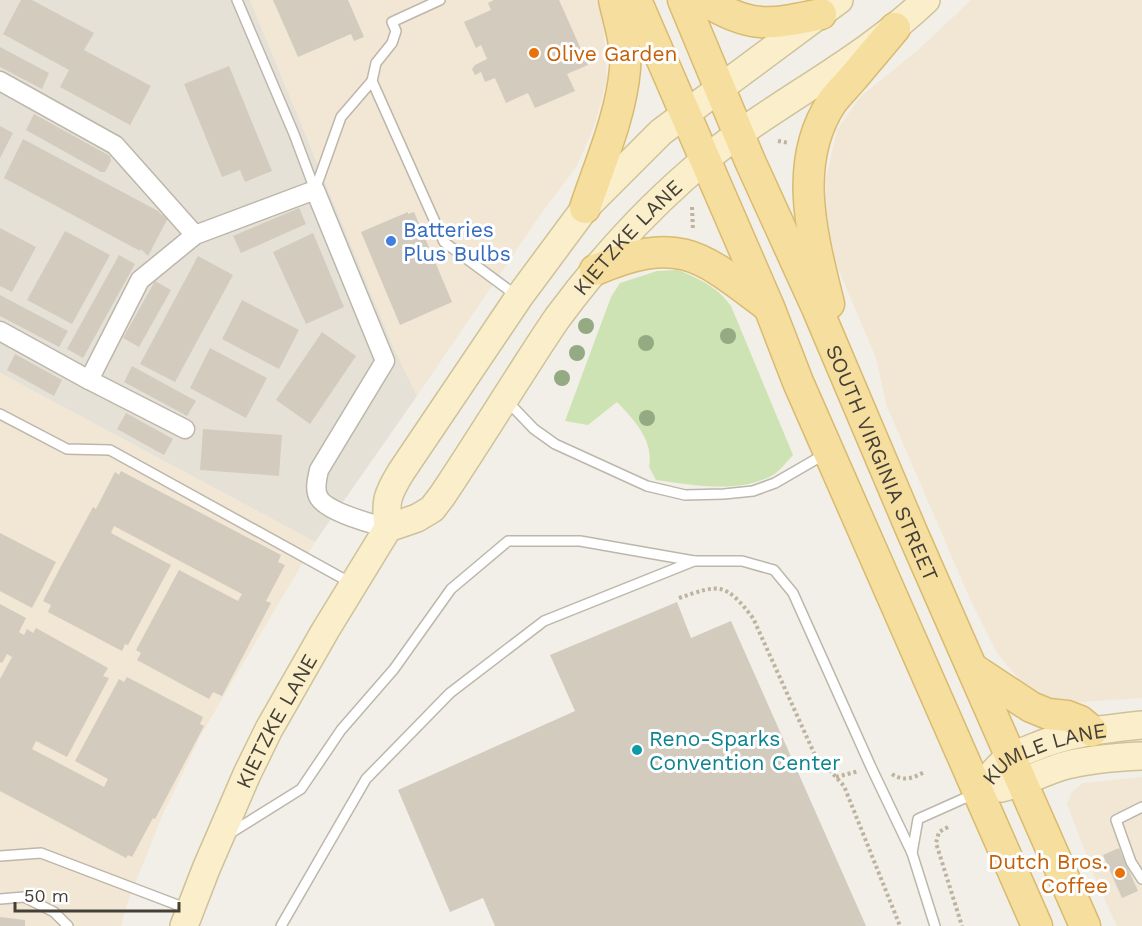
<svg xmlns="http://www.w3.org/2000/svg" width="1142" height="926" font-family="'Work Sans',sans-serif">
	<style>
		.residential { fill: #e6e1d6 }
		.commercial { fill: #f2e6d5 }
		.green { fill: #cde3b4 }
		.building { fill: #d3cbbe }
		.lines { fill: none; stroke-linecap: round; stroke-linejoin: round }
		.lane-casing { stroke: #bdb7ab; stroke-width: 12 }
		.street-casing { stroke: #bdb7ab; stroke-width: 21 }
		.secondary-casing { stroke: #cec29b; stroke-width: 30 }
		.primary-casing { stroke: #d9bb6f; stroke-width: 33 }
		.path { stroke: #bdb39e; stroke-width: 4; stroke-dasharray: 3 3; stroke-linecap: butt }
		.lane { stroke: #fff; stroke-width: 9 }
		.street { stroke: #fff; stroke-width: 18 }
		.secondary { stroke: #faefca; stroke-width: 27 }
		.primary { stroke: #f5de9e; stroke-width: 30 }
		.tree { fill: #94aa82 }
		.food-dot { fill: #e8710a; stroke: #fff; stroke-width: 2 }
		.shop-dot { fill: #3f7fe0; stroke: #fff; stroke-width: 2 }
		.culture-dot { fill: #0f9aa8; stroke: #fff; stroke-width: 2 }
		.labels { text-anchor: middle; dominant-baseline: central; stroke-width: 6; stroke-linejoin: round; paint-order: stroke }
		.food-label { font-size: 21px; fill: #c56008; stroke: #fff; text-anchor: start }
		.shop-label { font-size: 21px; fill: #366cbe; stroke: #fff; text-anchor: start }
		.street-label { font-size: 21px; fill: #454037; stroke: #fff }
		.culture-label { font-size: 21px; fill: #0d838f; stroke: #fff; text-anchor: start }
	</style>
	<rect width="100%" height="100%" fill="#f2efe8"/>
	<polygon class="residential" points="0,0 250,0 393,346 417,396 315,542 0,373"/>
	<g class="commercial">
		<polygon points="250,0 596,0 603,19 607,78 595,124 577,166 543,211 417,396 393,346"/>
		<polygon points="971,0 1142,0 1142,698 1067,703 1036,695 1020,681 997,653 970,599 886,404 876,358 837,266 826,219 826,179 837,130 861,96 918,50"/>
		<polygon points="0,373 315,542 202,733 163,814 128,901 121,926 0,926"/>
		<polygon points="1142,777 1142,926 1117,926 1097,883 1067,804 1072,792 1083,783"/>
	</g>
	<path class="green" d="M678 270C701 280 716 286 731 306L793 455C787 461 781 470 773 475 739 494 693 485 656 480L649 467C654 440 634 420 617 402L588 425 565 421 611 297 620 283 657 271Z"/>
	<g class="building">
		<polygon points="21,0 32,0 94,33 84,50 151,86 130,125 60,87 69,70 3,34"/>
		<polygon points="273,0 348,0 364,37 354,41 351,34 298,57"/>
		<polygon points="494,0 559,0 588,65 567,74 575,91 535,108 528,93 506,103 495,78 485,82 481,72 475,75 472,69 475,65 487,59 481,45 476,48 464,22 491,10 488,3"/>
		<polygon points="0,47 49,73 42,89 0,67"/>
		<polygon points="229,66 272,171 245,182 240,170 222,177 184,84"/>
		<polygon points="34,114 110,156 111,161 105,172 101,172 26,130"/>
		<polygon points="0,126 13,133 0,158"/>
		<polygon points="23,139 160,212 159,213 168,218 148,256 141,249 140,251 4,178"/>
		<polygon points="299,208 306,224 241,253 233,236"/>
		<polygon points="408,212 408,214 414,212 452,302 400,325 361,232"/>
		<polygon points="0,228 36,247 12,292 0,286"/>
		<polygon points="65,231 110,255 72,324 27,300"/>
		<polygon points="313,233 344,307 306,324 273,252"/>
		<polygon points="119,255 135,264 83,358 67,349"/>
		<polygon points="198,256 233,275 175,382 140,364"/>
		<polygon points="155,281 171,290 139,347 123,338"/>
		<polygon points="0,295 68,331 59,347 0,316"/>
		<polygon points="242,300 299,330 279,369 222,339"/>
		<polygon points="322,332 356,356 310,424 276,400"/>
		<polygon points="210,348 267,378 246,418 190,388"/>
		<polygon points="15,354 62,380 54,396 7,370"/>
		<polygon points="132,366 196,401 187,416 124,382"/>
		<polygon points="126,413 173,439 164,455 117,429"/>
		<polygon points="203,429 282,435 279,476 200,470"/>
		<polygon points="121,471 281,555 278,562 285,565 266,601 271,603 222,696 213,692 209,699 137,660 141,653 136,650 179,570 238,601 242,594 114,526 111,533 171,565 128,645 125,644 122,651 48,612 51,605 43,601 59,570 93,507 96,509 115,472 119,475"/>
		<polygon points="0,533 56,562 32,608 0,591"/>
		<polygon points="677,602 691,638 731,621 866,926 495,926 483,898 450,912 398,790 575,711 550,655"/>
		<polygon points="0,604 26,618 19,632 24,635 27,629 33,633 36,628 108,668 103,676 109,678 67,757 36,741 32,749 104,787 108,779 75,761 119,679 124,682 127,677 203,717 200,724 204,726 155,819 153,818 132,857 128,855 126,858 0,791 0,679 12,657 7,654 2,663 0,662"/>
		<polygon points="1119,848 1138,891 1122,898 1103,855"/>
		<polygon points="0,917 25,920 25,926 0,926"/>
	</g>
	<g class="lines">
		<g class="lane-casing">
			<g id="lane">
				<polyline points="237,0 294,134 315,190"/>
				<polyline points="440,0 392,22 396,31 392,43 376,63 372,81 444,242 517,296"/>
				<polyline points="315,190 341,117 372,81"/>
				<polyline points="506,400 534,429 555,444 647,486 685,495 724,494 753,491 775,483 825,454"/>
				<polyline points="0,414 67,449 110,450 351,583"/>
				<polyline points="1142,807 1116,820 1131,862 1142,879"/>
				<polyline points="229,834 301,789 341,730 394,669 451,589 508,541 580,541 694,561"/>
				<polyline points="0,856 41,853 188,909"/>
				<polyline points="0,899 24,897 54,912 68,926"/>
				<polyline points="281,926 366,779 450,693 544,621 694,561 742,561 774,570 793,593 871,767 912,853"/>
				<polyline points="935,926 912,853 918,819 974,794"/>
			</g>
		</g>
		<g class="street-casing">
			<g id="street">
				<polyline points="0,81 115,145 195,235"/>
				<polyline points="0,331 89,380"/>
				<path d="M185 429 89 380 140 280 195 235 315 190 385 361 319 470C317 479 314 490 319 498 328 512 372 524 388 528"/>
			</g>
		</g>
		<g class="secondary-casing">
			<g id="secondary">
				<path d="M388 528C385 501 387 495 401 472L519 297 585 208 661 132 839 0"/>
				<path d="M1001 788C1024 783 1044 771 1067 765 1092 759 1117 757 1142 756"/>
				<path id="s1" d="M979 792C988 779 997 766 1010 757 1017 753 1025 751 1032 748 1067 733 1104 729 1142 725"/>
				<path id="s2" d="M184 926 206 869 247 774 269 729 325 631 388 528 417 518 432 509 442 496C468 457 493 417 518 378 531 358 544 337 558 317 601 259 650 205 706 159 776 102 860 63 926 0"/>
			</g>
		</g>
		<g class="primary-casing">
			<g id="primary">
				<polyline points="636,0 769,307 798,382 1037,926"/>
				<path id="s3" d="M683 0 750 161 817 308 912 532 1085 926"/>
				<path d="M704 0C750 29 770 25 821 14"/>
				<path d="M585 208C600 163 621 116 625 69 627 46 619 22 614 0"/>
				<path d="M595 270C678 235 699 254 765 304"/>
				<path d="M829 304C813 238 791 164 832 102 838 94 846 86 853 78 867 61 881 45 895 28"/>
				<polyline points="972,668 1031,707 1048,714 1067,716 1080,721 1092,731"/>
			</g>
		</g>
		<g class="path">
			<polyline points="778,141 789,143"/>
			<polyline points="692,207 693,231"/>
			<path d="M679 598C720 584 725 582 753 618L814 753 844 786 900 926"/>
			<path d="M892 774C903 782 914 778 924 772"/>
			<polyline points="836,777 859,771"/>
			<polyline points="948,827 939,832 936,843 962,926"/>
		</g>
		<use href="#lane" class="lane"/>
		<use href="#street" class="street"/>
		<use href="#secondary" class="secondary"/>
		<use href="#primary" class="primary"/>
	</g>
	<g class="tree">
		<circle cx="586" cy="326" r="8"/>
		<circle cx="728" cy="336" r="8"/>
		<circle cx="646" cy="343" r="8"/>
		<circle cx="577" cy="353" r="8"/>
		<circle cx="562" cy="378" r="8"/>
		<circle cx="647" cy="418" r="8"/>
	</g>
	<g class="food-dot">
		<circle cx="534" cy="53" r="6"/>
		<circle cx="1120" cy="873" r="6"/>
	</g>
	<circle class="shop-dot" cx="391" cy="241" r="6"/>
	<circle class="culture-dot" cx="637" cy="750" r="6"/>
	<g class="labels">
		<g class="food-label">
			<text x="546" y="53">Olive Garden</text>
			<text x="1108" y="861" text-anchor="end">Dutch Bros.<tspan x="1108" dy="24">Coffee</tspan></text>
		</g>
		<g class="shop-label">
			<text x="403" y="229">Batteries<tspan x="403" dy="24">Plus Bulbs</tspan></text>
		</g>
		<g class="street-label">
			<text stroke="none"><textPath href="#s2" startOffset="832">KIETZKE LANE</textPath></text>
			<text stroke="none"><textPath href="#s3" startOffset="504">SOUTH VIRGINIA STREET</textPath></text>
			<text stroke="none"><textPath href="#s2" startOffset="225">KIETZKE LANE</textPath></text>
			<text stroke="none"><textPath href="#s1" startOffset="80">KUMLE LANE</textPath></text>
		</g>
		<g class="culture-label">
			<text x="649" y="738">Reno-Sparks<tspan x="649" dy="24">Convention Center</tspan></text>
		</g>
	</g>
	<path d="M15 902v9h164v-9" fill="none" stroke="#454037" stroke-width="3"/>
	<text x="24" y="902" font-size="18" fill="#454037" stroke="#ffffff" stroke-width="4.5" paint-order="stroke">50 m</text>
</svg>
